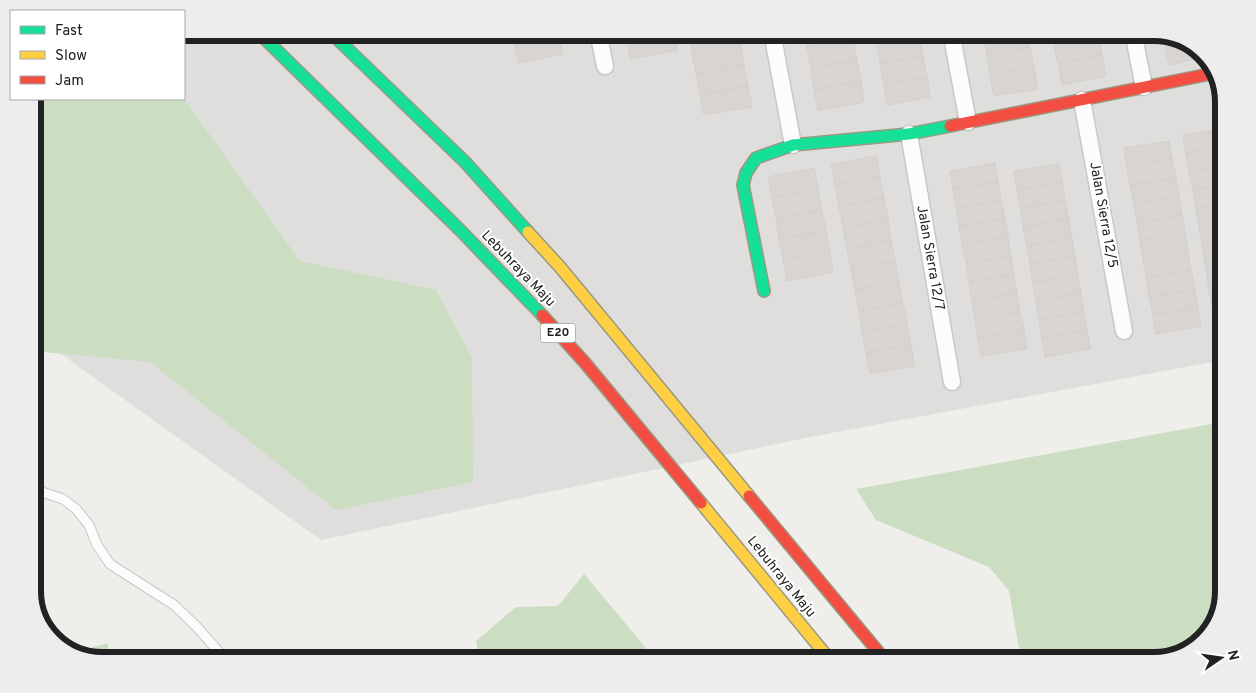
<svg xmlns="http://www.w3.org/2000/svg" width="1256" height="693" font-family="Overpass,sans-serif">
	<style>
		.residential { fill: #dfdedc }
		.forest { fill: #cbdec1 }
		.building { fill: #d7d4d2; stroke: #d3d0cc }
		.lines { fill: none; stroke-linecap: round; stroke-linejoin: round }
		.lane-casing { stroke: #c9c8c7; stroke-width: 11 }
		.street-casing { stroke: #c9c8c7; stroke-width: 19 }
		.fast-casing { stroke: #999a82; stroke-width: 14 }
		.slow-casing { stroke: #999a82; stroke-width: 14 }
		.jam-casing { stroke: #999a82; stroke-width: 14 }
		.lane { stroke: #fdfcfc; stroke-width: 9 }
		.street { stroke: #fdfcfc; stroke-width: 16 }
		.fast { stroke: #16e098; stroke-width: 11 }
		.slow { stroke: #ffcf43; stroke-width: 11 }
		.jam { stroke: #f24e42; stroke-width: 11 }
		.labels { text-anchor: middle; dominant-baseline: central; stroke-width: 4; stroke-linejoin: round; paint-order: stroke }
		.shield { fill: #fff; stroke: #646464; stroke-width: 1 }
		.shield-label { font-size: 12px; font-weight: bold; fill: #222 }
		.street-label { font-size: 14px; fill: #222; stroke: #fff }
		.rim { fill: none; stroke: #222; stroke-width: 6 }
	</style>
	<rect width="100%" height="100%" fill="#f0eeeb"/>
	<polygon class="residential" points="184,33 1154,33 1185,40 1212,64 1223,98 1223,360 805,438 321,540 33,334 33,99 184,99"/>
	<g class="forest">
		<polygon points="33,99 184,99 300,261 436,290 472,358 473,482 336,510 150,362 33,351"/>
		<polygon points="1223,422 1223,591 1216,622 1192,649 1154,660 1021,660 1009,591 989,567 876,520 856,489"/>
		<polygon points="584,574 656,660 480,660 476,641 516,607 558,606"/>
		<polygon points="108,643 108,660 72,653"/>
	</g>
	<g class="building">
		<polygon points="512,32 559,32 559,33 514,42"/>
		<polygon points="626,32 655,32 627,38"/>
		<polygon points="655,32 675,32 678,50 630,59 627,38"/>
		<polygon points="689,32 738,32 741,44 692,53"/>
		<polygon points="804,32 852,32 853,39 807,47"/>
		<polygon points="874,32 919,32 919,35 876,42"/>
		<polygon points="1028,32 1030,47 987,54 983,33"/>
		<polygon points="1052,32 1097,32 1098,33 1053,42"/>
		<polygon points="559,33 563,54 518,63 514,42"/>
		<polygon points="1098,33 1102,55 1058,63 1053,42"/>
		<polygon points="1162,34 1180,39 1164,42"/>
		<polygon points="919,35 923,56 880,63 876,42"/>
		<polygon points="853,39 857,60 811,68 807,47"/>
		<polygon points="1180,39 1185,40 1204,57 1169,65 1164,42"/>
		<polygon points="741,44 744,65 696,74 692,53"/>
		<polygon points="1030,47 1034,68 990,75 987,54"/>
		<polygon points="1102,55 1106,76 1062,85 1058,63"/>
		<polygon points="923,56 927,77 884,84 880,63"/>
		<polygon points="857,60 861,81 814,90 811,68"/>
		<polygon points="744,65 748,86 700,95 696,74"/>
		<polygon points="1034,68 1038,89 994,96 990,75"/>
		<polygon points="927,77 930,97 887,105 884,84"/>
		<polygon points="861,81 864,102 818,111 814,90"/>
		<polygon points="748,86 752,107 704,115 700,95"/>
		<polygon points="1223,128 1223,147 1186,153 1183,135"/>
		<polygon points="1169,141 1172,159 1127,167 1124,148"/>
		<polygon points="1223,147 1223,166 1189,172 1186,153"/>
		<polygon points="876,156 880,177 835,185 831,164"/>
		<polygon points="1172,159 1176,178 1130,185 1127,167"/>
		<polygon points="995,163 998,182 953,189 950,171"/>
		<polygon points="1059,164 1062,182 1017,190 1014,171"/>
		<polygon points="1223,166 1223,185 1193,190 1189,172"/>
		<polygon points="814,168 818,189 772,198 768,177"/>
		<polygon points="880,177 884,198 839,206 835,185"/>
		<polygon points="1176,178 1179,196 1134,204 1130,185"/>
		<polygon points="998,182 1001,200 956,208 953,189"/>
		<polygon points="1062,182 1065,201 1020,208 1017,190"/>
		<polygon points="1223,185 1223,204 1196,209 1193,190"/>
		<polygon points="818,189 822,210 776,218 772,198"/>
		<polygon points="1179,196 1182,215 1137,223 1134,204"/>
		<polygon points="884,198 888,219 843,228 839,206"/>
		<polygon points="1001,200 1005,219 959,226 956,208"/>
		<polygon points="1065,201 1069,219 1023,227 1020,208"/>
		<polygon points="1223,204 1223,223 1199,227 1196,209"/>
		<polygon points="822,210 826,231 779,239 776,218"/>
		<polygon points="1182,215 1185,233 1140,241 1137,223"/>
		<polygon points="888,219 891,240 847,249 843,228"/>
		<polygon points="1005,219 1008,237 962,245 959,226"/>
		<polygon points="1069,219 1072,238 1027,246 1023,227"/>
		<polygon points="1223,223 1223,242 1202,246 1199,227"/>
		<polygon points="826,231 830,251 783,260 779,239"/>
		<polygon points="1185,233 1188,252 1143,260 1140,241"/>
		<polygon points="1008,237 1011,256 966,263 962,245"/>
		<polygon points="1072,238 1075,256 1030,264 1027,246"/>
		<polygon points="891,240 895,261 851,269 847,249"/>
		<polygon points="1223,242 1223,261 1205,264 1202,246"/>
		<polygon points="830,251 833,272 787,281 783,260"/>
		<polygon points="1188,252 1191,270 1146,278 1143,260"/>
		<polygon points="1011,256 1014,275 969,282 966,263"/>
		<polygon points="1075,256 1078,275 1033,283 1030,264"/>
		<polygon points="895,261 899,282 855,290 851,269"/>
		<polygon points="1223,261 1223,280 1208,283 1205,264"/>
		<polygon points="1191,270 1195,289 1149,297 1146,278"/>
		<polygon points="1014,275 1017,293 972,301 969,282"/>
		<polygon points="1078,275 1081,293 1036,301 1033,283"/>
		<polygon points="1223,280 1223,299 1211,301 1208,283"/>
		<polygon points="899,282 903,303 859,311 855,290"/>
		<polygon points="1195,289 1198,308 1153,315 1149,297"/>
		<polygon points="1017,293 1020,312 975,319 972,301"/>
		<polygon points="1081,293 1084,312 1039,320 1036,301"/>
		<polygon points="1223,299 1223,318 1215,320 1211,301"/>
		<polygon points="903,303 907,324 862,332 859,311"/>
		<polygon points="1198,308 1201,326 1156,334 1153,315"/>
		<polygon points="1020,312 1024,330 978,338 975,319"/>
		<polygon points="1084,312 1087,330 1042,338 1039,320"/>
		<polygon points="907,324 911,345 866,353 862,332"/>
		<polygon points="1024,330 1027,349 981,356 978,338"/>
		<polygon points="1087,330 1091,349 1045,357 1042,338"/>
		<polygon points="911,345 915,366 870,374 866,353"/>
	</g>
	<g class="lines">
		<g class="lane-casing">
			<polyline id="lane" points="33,489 63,499 76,509 89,525 97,545 110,564 174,605 196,626 226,660"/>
		</g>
		<g class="street-casing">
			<g id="street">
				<polyline points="598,32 605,66"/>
				<polyline points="772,32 793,145"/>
				<polyline points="951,32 968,122"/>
				<polyline points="1133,32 1144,87"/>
				<polyline points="1082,100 1124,331"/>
				<polyline points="909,134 952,382"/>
			</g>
		</g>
		<g class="fast-casing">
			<g id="fast">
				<polyline points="258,32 460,230 542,315"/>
				<polyline points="330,32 465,162 528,232"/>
				<polyline points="764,291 743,185 746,173 756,158 793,145 909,134 950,126"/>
			</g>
		</g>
		<g class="slow-casing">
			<g id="slow">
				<polyline points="528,232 560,267 749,496"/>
				<polyline points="701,503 830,660"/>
			</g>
		</g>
		<g class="jam-casing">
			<g id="jam">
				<polyline points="950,126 1215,73"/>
				<polyline points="542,315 586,364 701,503"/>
				<polyline points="749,496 885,660"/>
			</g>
		</g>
		<use href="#lane" class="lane"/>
		<use href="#street" class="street"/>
		<use href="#fast" class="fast"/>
		<use href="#slow" class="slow"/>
		<use href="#jam" class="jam"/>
	</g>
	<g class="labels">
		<rect class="shield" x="540.5" y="323.5" width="35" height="19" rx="4"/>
		<g class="shield-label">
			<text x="558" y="333">E20</text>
		</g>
		<g class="street-label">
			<text transform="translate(1103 215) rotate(80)">Jalan Sierra 12/5</text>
			<text transform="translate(930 258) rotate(80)">Jalan Sierra 12/7</text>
			<text transform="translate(518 269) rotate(46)">Lebuhraya Maju</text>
			<text transform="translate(781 577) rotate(51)">Lebuhraya Maju</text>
		</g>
	</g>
	<path d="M0 0H1256V693H0ZM102 41H1154A61 61 0 0 1 1215 102V591A61 61 0 0 1 1154 652H102A61 61 0 0 1 41 591V102A61 61 0 0 1 102 41Z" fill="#ededed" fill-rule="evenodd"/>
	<path class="rim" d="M102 41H1154A61 61 0 0 1 1215 102V591A61 61 0 0 1 1154 652H102A61 61 0 0 1 41 591V102A61 61 0 0 1 102 41Z"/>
	<rect x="10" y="10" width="175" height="90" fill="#ffffff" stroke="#a7a7a7"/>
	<rect x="20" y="26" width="25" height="8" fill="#16e098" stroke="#a7a7a7"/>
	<text x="55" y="35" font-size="15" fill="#222222">Fast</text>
	<rect x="20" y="51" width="25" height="8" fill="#ffcf43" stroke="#a7a7a7"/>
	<text x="55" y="60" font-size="15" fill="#222222">Slow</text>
	<rect x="20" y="76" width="25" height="8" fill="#f24e42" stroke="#a7a7a7"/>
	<text x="55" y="85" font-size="15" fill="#222222">Jam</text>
	<g transform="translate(1221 658) rotate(77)" stroke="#ffffff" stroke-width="4" paint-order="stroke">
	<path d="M0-4L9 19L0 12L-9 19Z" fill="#222222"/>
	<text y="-8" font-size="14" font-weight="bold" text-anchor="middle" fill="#222222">N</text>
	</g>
</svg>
